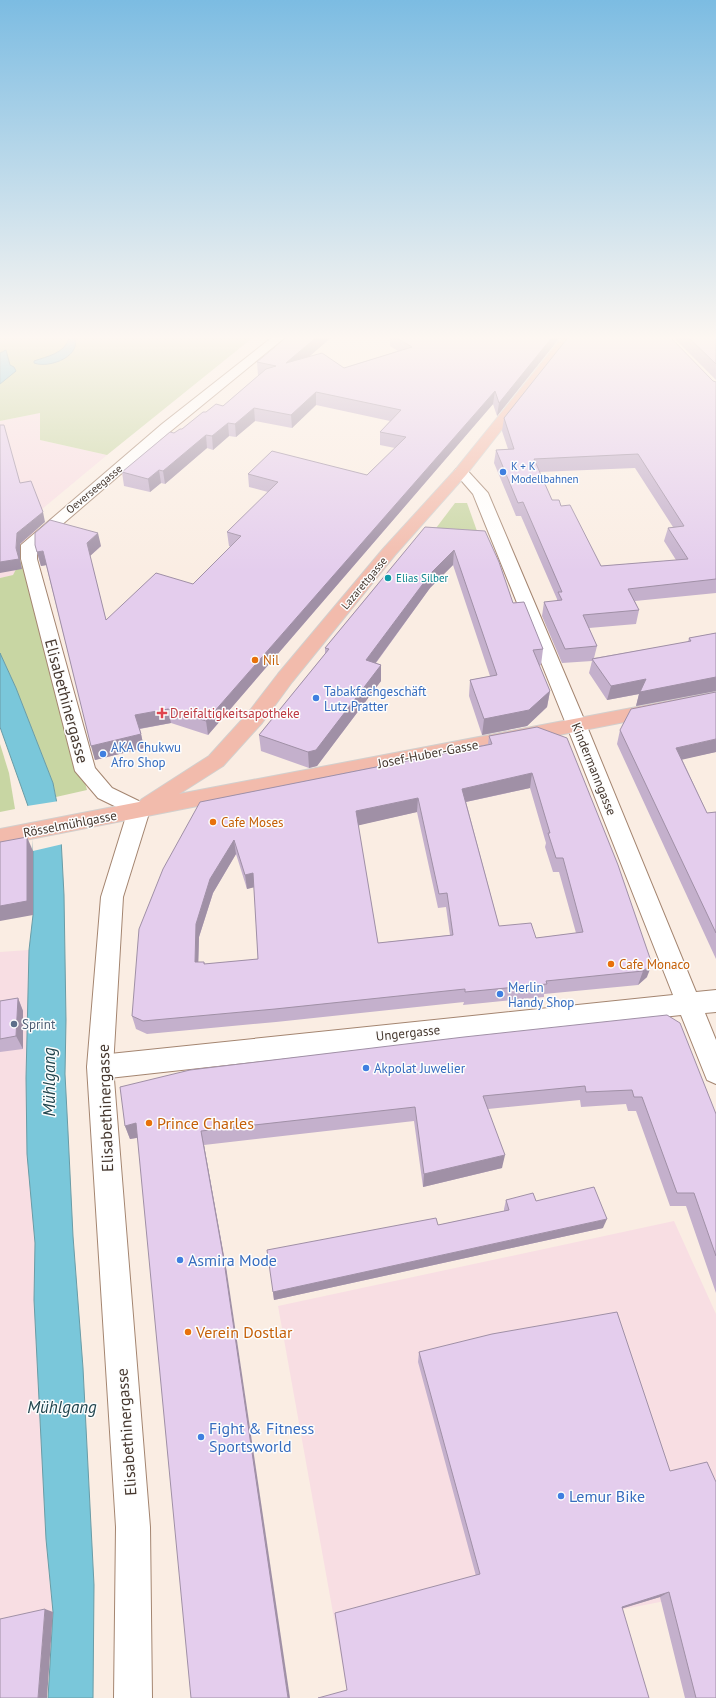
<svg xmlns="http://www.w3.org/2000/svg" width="716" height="1698" font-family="'PT Sans',sans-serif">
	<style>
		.commercial { fill: #f8dee3 }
		.green { fill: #c8d6a3 }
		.water { fill: #7ac7da; stroke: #6a9ca6 }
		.pier { fill: #faede3 }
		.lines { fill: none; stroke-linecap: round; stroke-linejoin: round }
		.street-casing { stroke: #a48570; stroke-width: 2 }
		.secondary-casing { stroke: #a48570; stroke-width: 2 }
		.primary-casing { stroke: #d2cfcd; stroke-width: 2 }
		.street { fill: #fff; fill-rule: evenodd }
		.secondary { fill: #fff; fill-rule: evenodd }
		.primary { fill: #f2bbac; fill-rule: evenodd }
		.wall { fill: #c4b0cc; fill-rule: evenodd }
		.shaded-wall { fill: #a090a6 }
		.building { fill: #e4cded; stroke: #a090a6; fill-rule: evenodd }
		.shop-dot { fill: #3f7fe0; stroke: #fdfdfd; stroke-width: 1.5 }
		.culture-dot { fill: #0f9aa8; stroke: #fdfdfd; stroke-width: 1.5 }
		.food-dot { fill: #e8710a; stroke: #fdfdfd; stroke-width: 1.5 }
		.health-dot { fill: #e0444e; stroke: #fdfdfd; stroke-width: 1.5 }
		.service-dot { fill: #5c6f8a; stroke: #fdfdfd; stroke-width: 1.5 }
		.labels { text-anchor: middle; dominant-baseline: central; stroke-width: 3; stroke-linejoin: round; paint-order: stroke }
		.far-shop-label { font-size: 11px; fill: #366cbe; stroke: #fdfdfd; text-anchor: start }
		.far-street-label { font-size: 11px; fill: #45372e; stroke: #fdfdfd }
		.far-culture-label { font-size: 11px; fill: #0d838f; stroke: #fdfdfd; text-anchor: start }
		.food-label { font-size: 13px; fill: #c56008; stroke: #fdfdfd; text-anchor: start }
		.shop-label { font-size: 13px; fill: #366cbe; stroke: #fdfdfd; text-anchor: start }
		.health-label { font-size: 13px; fill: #be3a42; stroke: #fdfdfd; text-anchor: start }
		.street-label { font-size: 13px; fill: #45372e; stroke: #fdfdfd }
		.service-label { font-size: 13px; fill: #4e5e75; stroke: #fdfdfd; text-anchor: start }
		.near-street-label { font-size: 16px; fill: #45372e; stroke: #fdfdfd }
		.near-food-label { font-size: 16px; fill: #c56008; stroke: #fdfdfd; text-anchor: start }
		.near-shop-label { font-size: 16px; fill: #366cbe; stroke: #fdfdfd; text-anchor: start }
		.near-water-label { font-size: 17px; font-style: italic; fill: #20444d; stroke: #fdfdfd }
	</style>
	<rect width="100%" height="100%" fill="#faede3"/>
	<g class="commercial">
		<polygon points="40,413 40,440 107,455 36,514 38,530 13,575 0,578 0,421"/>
		<polygon points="29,950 33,1210 35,1243 34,1300 46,1539 53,1616 46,1614 0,1625 0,952"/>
		<polygon points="674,1221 716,1314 716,1591 614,1611 347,1691 278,1306"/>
	</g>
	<g class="green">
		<polygon points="0,335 256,335 107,455 40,440 40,413 0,421"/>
		<polygon points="455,503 467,503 482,545 427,540"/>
		<polygon points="22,558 87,790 56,797 53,783 16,688 0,653 0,578 13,575"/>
		<polygon points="0,744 9,773 15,809 0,812"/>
	</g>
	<g class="water">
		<path d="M64 335H73C85 355 50 369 34 363V361C48 356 63 354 69 339Z"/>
		<polygon points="6,350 10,365 14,367 16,371 0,384 0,353"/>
		<polygon points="0,653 16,688 53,783 60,819 64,895 66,1020 65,1074 68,1132 73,1236 83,1368 94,1585 93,1698 48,1698 53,1612 46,1539 34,1300 35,1243 27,1154 26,1078 29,950 33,915 33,827 28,806 0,727"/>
	</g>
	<polygon class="pier" points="59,801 63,844 33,851 31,827 27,806"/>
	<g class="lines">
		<g class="street-casing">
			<g id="street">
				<polygon points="275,335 288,335 172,430 37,546 37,559 95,768 112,788 147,805 150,810 147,815 139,818 98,798 75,771 21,559 21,545 162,424"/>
				<polygon points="461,468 466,469 488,493 586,724 696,992 716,990 716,1012 705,1013 716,1040 716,1084 707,1080 681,1015 100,1079 91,1075 87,1067 91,1059 100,1055 673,995 566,724 473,494 454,472 456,469"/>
			</g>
		</g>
		<g class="secondary-casing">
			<polygon id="secondary" points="139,802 147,805 150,810 123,897 113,1067 150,1527 152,1698 114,1698 116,1527 87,1067 101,897 128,810 131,805"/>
		</g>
		<g class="primary-casing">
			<polygon id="primary" points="564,335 576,335 466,475 395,555 292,682 262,723 223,766 179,794 716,692 716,704 0,845 0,829 139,802 142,799 209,756 248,713 278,674 383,549 456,469"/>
		</g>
		<use href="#street" class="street"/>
		<use href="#secondary" class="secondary"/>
		<use href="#primary" class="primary"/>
	</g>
	<g class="wall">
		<polygon points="289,335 334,335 308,357 344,368 398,351 390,346 390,335 562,335 497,416 493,404 208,735 171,723 140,729 144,748 95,760 46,565 41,566 35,545 101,546 90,556 106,620 193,584 231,547 229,546 227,532 268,492 249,487 248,474 367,475 395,448 380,445 380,432 390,421 316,405 292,428 255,421 236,437 229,436 213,450 207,448 165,484 161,483 150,492 124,486 122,472 174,433 182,429 206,412 223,406 259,375 258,375 257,362"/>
		<polygon points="671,335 716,335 716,380"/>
		<path d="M713 381 716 382V593L635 601 639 610 636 624 589 628 597 646 594 658 688 642 689 638 716 633V691L636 706 639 694 607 700 589 673 592 661 562 663 542 616 544 602 557 601V599L521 516H516L494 463 496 450 508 449 502 431 504 418ZM635 468 673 527 668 528 664 541 676 560 601 566 561 506 552 500 539 472Z"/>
		<polygon points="425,527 485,531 513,603 543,649 541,665 539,666 550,691 547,707 527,726 482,735 469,696 470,680 490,676 453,565 430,588 376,663 381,665 381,681 317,766 309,768 261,751 259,735 325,654 325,648"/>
		<path d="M537 727 647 977 638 985 544 994V997L463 1005 464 1002 276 1022 147 1034 136 1029 132 1016 200 802 488 744 489 736ZM530 788 546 843 545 847 553 872H559L576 933 536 938 499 926 466 802ZM417 812 438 908 446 907 450 935 378 943 358 825ZM236 854 247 889 254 887 258 959 205 964 204 962H198L199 937 213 893Z"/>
		<polygon points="620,730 716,752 682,759 707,813 716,812 716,959 617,744"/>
		<polygon points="18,998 23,1011 23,1049 0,1052 0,1001"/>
		<polygon points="464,1037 716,1114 716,1293 686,1206 670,1206 636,1111 628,1111 626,1104 581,1107 580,1100 488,1109 502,1168 423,1187 414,1121 204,1145 227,1273 137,1138 130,1139 125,1126"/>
		<polygon points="506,1200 536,1201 603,1228 274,1300 273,1292 438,1225 504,1211 504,1209"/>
		<polygon points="617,1312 716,1698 685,1698 660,1597 622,1608 347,1690 476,1576 418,1362 419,1352"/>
	</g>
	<g class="shaded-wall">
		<polygon points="319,335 334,335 287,376 286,363"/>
		<polygon points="554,335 562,335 497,416 499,403"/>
		<polygon points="495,391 493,404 208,735 206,721"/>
		<polygon points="316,392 316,405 292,428 291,415"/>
		<polygon points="254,408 255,421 236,437 235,424"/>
		<polygon points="228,423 229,436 213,450 212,436"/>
		<polygon points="206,435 207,448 165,484 163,471"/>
		<polygon points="159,470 161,483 150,492 148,479"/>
		<polygon points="43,512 45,522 20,544 20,559 22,569 0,573 0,562 16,548 17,533"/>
		<polygon points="98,533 101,546 90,556 87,543"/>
		<polygon points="454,550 453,565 430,588 366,676 366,660 431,573"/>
		<polygon points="43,551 47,565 41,566 37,552"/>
		<polygon points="381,665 381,681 317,766 309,768 308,752"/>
		<polygon points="716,677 716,691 636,706 639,694 607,700 611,686 646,679"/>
		<polygon points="550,691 547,707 527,726 482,735 484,719"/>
		<polygon points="168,709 171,723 138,729 135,715"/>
		<polygon points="141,734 144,748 95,760 91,746"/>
		<polygon points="716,739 716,752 672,762 676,748"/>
		<polygon points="532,773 530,788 461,803 462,789"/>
		<polygon points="418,798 417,812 356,826 356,811"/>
		<polygon points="27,837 33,851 33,915 0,921 0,906"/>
		<polygon points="234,840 236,854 213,893 199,937 198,975 195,962 196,924 210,879"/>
		<polygon points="253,873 255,887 247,889 245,875"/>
		<polygon points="652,964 647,977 638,985 643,971"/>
		<polygon points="18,998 23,1011 23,1049 16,1036"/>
		<polygon points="136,1123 141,1137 130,1139 125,1126"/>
		<polygon points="201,1131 204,1145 227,1273 290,1698 288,1698"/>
		<polygon points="505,1155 502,1168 423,1187 424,1174"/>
		<polygon points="607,1219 603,1228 274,1300 273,1292"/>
		<polygon points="669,1592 660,1597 614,1611 622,1607"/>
		<polygon points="45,1609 53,1612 47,1698 38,1698"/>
	</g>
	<g class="building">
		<polygon points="289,335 319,335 286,363 322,353 344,368 412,347 392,335 554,335 499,403 495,391 206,721 168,709 135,715 141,734 91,746 43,551 37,552 35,545 35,533 50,520 98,533 87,543 106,620 156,573 193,584 241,536 227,532 278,482 248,474 272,451 367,475 406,437 380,432 401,410 316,392 291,415 254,408 235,424 228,423 212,436 206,435 163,471 159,470 148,479 122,472 170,432 174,433 180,429 182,429 203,412 206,412 216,404 223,406 266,369 276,366 257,362"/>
		<path d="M570 335H668L713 381 716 382V579L628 589 639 610 583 615 597 646 565 649 544 602 562 600 558 592H562L523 502 518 503 496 450 514 449 504 418ZM638 454 684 526 668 528 688 559 601 566 570 505 561 506 559 500H552L534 459Z"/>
		<polygon points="686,335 716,335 716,364"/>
		<polygon points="0,425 4,425 20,483 31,481 43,512 17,533 16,548 19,559 0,562"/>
		<polygon points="425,527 485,531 499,562 513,603 524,602 543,649 533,650 550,691 529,710 484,719 470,680 497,675 454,550 431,573 366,660 381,665 316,750 308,752 259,735 329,649 325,648"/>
		<polygon points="716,633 716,677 640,692 646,679 611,686 592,659 691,641 689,638"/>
		<polygon points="716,692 716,739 676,748 707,813 716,812 716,933 620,730 631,709"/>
		<path d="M537 727 567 738 618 865 652 964 643 971 546 981 547 984 465 992V989L275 1009 143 1021 132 1016 139 929 163 869 200 802 492 744 489 736ZM532 773 550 833H548L556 858H563L583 932 536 938 531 923 499 926 462 789ZM418 798 439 894 447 893 453 935 378 943 356 811ZM234 840 245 875 253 873 258 959 204 964V962H195L196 924 210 879Z"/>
		<polygon points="27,837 27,901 0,906 0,842"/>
		<polygon points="18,998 16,1036 0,1039 0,1001"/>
		<polygon points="667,1015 680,1023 716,1114 716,1256 694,1193 677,1193 642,1097 634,1097 632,1090 586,1092 585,1086 483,1096 505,1155 424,1174 415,1107 201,1131 224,1261 288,1698 191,1698 136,1123 125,1126 120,1087 190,1070 464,1037"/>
		<polygon points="594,1187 607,1219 273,1292 267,1250 436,1218 438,1225 509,1210 506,1200 533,1193 536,1201"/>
		<polygon points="617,1312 670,1471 707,1462 716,1482 716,1698 696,1698 669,1592 622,1607 649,1698 318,1698 347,1690 335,1613 480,1574 419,1352 492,1334"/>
		<polygon points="45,1609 38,1698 0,1698 0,1619"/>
	</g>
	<linearGradient id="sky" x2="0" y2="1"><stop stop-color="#7cbce2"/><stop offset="0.59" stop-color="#fdf7f2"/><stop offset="1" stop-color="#fdf7f2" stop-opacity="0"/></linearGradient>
	<rect width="716" height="572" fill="url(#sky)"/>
	<g class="shop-dot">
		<circle cx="503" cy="472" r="4"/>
		<circle cx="316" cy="698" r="4"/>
		<circle cx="103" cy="754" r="4"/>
		<circle cx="500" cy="994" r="4"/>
		<circle cx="366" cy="1068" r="4"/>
		<circle cx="180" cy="1260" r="4"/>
		<circle cx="201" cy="1437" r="4"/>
		<circle cx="561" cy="1496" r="4"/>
	</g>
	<circle class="culture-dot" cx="388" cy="578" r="4"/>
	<g class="food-dot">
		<circle cx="255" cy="660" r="4"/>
		<circle cx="213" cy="822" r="4"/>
		<circle cx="611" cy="964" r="4"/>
		<circle cx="149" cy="1123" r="4"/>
		<circle cx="188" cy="1332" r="4"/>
	</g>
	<path class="health-dot" d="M160 707h4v4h4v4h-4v4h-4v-4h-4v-4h4z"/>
	<circle class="service-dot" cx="14" cy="1024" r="4"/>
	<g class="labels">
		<g class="far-shop-label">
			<text x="511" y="466">K + K<tspan x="511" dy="13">Modellbahnen</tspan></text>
		</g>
		<g class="far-street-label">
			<text transform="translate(94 489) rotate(-40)">Oeverseegasse</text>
			<text transform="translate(364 583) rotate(-50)">Lazarettgasse</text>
		</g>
		<g class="far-culture-label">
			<text x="396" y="578">Elias Silber</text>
		</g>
		<g class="food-label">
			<text x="263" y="660">Nil</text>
			<text x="221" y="822">Cafe Moses</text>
			<text x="619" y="964">Cafe Monaco</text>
		</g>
		<g class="shop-label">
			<text x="324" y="691">Tabakfachgeschäft<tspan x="324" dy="15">Lutz Pratter</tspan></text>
			<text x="111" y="747">AKA Chukwu<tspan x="111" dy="15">Afro Shop</tspan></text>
			<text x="508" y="987">Merlin<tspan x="508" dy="15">Handy Shop</tspan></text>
			<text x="374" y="1068">Akpolat Juwelier</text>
		</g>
		<g class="health-label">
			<text x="170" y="713">Dreifaltigkeitsapotheke</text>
		</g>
		<g class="street-label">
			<text transform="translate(428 754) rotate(-11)">Josef-Huber-Gasse</text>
			<text transform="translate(594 769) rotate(68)">Kindermanngasse</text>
			<text transform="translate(70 824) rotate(-11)">Rösselmühlgasse</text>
			<text transform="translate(408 1033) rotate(-6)">Ungergasse</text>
		</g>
		<g class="service-label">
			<text x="22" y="1024">Sprint</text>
		</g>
		<g class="near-street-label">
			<text transform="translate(67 701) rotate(75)">Elisabethinergasse</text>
			<text transform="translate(105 1108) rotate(-92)">Elisabethinergasse</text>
			<text transform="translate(126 1432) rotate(-94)">Elisabethinergasse</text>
		</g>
		<g class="near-food-label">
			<text x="157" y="1123">Prince Charles</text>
			<text x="196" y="1332">Verein Dostlar</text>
		</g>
		<g class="near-shop-label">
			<text x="188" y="1260">Asmira Mode</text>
			<text x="209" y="1428">Fight &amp; Fitness<tspan x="209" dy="18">Sportsworld</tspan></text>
			<text x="569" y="1496">Lemur Bike</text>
		</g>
		<g class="near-water-label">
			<text transform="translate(49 1082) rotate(-90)">Mühlgang</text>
			<text x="62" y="1407">Mühlgang</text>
		</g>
	</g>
</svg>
